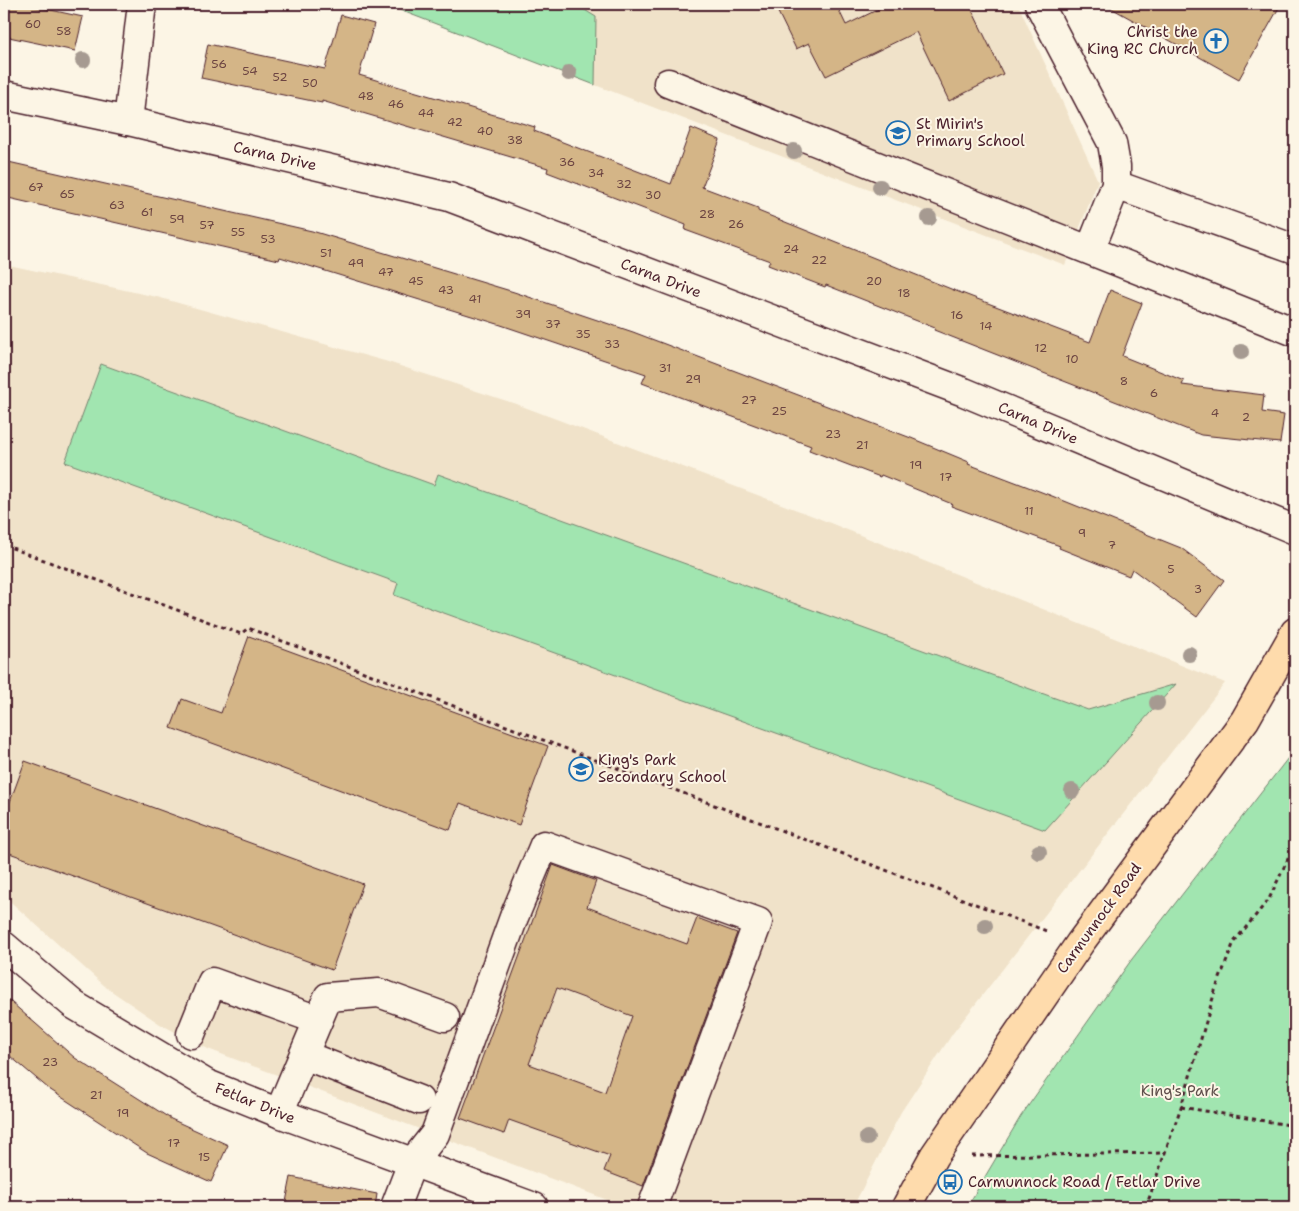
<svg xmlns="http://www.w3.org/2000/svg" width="1299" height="1211" font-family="'Shantell Sans',sans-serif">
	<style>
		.built { fill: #f0e2c9 }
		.green { fill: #a1e5b0; stroke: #76826e }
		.building { fill: #d4b587; stroke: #4a1f2b; fill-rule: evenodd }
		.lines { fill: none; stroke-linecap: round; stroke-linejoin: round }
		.minor-casing { stroke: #4a1f2b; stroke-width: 31 }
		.major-casing { stroke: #4a1f2b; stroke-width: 31 }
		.path { stroke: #4a1f2b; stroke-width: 3; stroke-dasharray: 4 4; stroke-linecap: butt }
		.minor { stroke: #fcf5e5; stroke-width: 28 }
		.major { stroke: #fedbac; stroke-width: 28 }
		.tree { fill: #a69a91 }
		.labels { text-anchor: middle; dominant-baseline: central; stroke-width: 4; stroke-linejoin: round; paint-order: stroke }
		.number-label { font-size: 12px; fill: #6c4442 }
		.poi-label { font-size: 15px; fill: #4a1f2b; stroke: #fcf5e5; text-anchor: start }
		.street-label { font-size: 15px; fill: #4a1f2b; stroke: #fcf5e5 }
		.park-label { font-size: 15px; fill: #60504c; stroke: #fcf5e5 }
	</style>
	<rect width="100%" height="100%" fill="#fcf5e5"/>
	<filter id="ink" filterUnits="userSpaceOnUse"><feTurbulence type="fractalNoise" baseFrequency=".02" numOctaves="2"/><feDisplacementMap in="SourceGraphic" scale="10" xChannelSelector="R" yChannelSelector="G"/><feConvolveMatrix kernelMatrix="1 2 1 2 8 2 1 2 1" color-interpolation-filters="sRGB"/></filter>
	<g filter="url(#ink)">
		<g class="built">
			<polygon points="384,4 1018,4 1098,181 1065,265"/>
			<polygon points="4,264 157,297 388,362 519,405 813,516 1225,683 953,1033 901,1112 853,1207 626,1207 208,1049 160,1024 107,988 4,896"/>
		</g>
		<g class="green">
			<polygon points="384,4 575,4 596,17 595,85"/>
			<polygon points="101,364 434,485 438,474 1088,710 1176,684 1045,830 394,595 398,583 65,462"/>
			<polygon points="1295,749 1295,1207 967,1207 1021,1116 1132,959"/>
		</g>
		<g class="building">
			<polygon points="4,4 23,4 83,17 75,51 4,36"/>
			<polygon points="774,4 836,4 846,25 889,4 974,4 970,6 1003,74 949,101 916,32 826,76 809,43 796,49"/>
			<polygon points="1104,4 1281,4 1239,79"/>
			<polygon points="341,15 374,24 359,75 535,127 534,131 671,184 691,128 720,140 702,187 758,208 758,211 951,289 1090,342 1110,290 1142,303 1122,356 1184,381 1182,385 1264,395 1262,412 1284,415 1280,443 1201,435 934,330 935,328 826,285 825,287 768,265 770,261 685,230 686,225 547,172 548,168 322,101 322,103 201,78 208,44 325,69"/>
			<polygon points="4,161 312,231 514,292 633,332 911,438 969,462 968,464 1052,496 1181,548 1224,580 1197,617 1132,569 1129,576 1059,548 1060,546 951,506 952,504 881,475 880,477 809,450 811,446 642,383 646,374 501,325 280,257 279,260 4,197"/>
			<polygon points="249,636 548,746 519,825 460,803 450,830 171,728 182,699 221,713"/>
			<polygon points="25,761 363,884 332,970 4,851 4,818"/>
			<path d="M553 865 596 881 587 907 687 944 697 918 737 933 643 1186 604 1171 610 1156 509 1120 504 1134 460 1118ZM557 988 632 1016 605 1092 529 1064Z"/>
			<polygon points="4,996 75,1058 171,1119 228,1145 211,1182 147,1153 49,1089 4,1051"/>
			<polygon points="291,1177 377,1194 375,1207 285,1207"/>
		</g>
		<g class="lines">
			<g class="minor-casing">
				<g id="minor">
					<polyline points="1039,4 1112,143 1116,166 1116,185 1090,250"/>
					<polyline points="668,83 1295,332"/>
					<polyline points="4,95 128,121 449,197 964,392 1295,530"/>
					<polyline points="128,121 142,4"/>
					<polyline points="1116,185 1295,249"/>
					<polyline points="4,946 74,1005 207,1084 279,1113 534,1207"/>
					<polyline points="191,1034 212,982 318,1020"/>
					<polyline points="304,1055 419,1100"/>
					<polyline points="279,1113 328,997 379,993 445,1017"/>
					<polyline points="395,1207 412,1163 435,1134 514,917 544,845 758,922 652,1207"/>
				</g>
			</g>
			<g class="major-casing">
				<polyline id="major" points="906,1207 934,1156 1080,943 1245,720 1295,632"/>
			</g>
			<g class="path">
				<polyline points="4,545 241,634 248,628 1049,932"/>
				<polyline points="1181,1107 1295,1126"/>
				<polyline points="972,1156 1165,1153"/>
				<polyline points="1146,1207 1181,1107 1215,991 1234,942 1269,899 1295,844"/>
			</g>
			<use href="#minor" class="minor"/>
			<use href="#major" class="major"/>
		</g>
		<g class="tree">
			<circle cx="83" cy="60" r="8"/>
			<circle cx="569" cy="73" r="8"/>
			<circle cx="794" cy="151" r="8"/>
			<circle cx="880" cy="187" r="8"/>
			<circle cx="929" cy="218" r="8"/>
			<circle cx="1241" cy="352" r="8"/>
			<circle cx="1189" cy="654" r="8"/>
			<circle cx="1157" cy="703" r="8"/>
			<circle cx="1072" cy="791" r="8"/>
			<circle cx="1039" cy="852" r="8"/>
			<circle cx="985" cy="926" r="8"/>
			<circle cx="867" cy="1138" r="8"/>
		</g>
	</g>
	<defs>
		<g id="church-ring" transform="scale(1.25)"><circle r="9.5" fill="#fcf5e5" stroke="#1f6fb2" stroke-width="1.5"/><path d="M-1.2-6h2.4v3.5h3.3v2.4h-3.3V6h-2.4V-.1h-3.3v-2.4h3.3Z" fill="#1f6fb2"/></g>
		<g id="school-ring" transform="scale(1.25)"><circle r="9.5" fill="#fcf5e5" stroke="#1f6fb2" stroke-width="1.5"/><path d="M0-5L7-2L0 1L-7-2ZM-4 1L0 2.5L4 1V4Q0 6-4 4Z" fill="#1f6fb2"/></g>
		<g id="bus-ring" transform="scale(1.25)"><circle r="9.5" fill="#fcf5e5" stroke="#1f6fb2" stroke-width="1.5"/><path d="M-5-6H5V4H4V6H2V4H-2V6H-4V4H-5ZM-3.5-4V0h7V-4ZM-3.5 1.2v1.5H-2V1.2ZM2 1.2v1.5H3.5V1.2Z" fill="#1f6fb2"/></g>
	</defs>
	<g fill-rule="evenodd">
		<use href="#church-ring" x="1216" y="41"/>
		<use href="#school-ring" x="898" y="133"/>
		<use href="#school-ring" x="581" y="769"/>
		<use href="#bus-ring" x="950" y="1182"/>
	</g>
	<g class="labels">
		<g class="number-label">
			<text x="33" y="24">60</text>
			<text x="64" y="31">58</text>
			<text x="219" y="64">56</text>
			<text x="250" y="71">54</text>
			<text x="280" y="77">52</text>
			<text x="310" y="83">50</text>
			<text x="366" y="96">48</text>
			<text x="396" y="104">46</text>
			<text x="426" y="113">44</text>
			<text x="455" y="122">42</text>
			<text x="485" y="131">40</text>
			<text x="515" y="140">38</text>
			<text x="567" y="162">36</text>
			<text x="596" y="173">34</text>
			<text x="624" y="184">32</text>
			<text x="36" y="187">67</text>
			<text x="67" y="194">65</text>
			<text x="653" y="195">30</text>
			<text x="117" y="205">63</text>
			<text x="147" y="212">61</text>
			<text x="707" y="214">28</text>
			<text x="177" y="219">59</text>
			<text x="736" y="224">26</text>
			<text x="207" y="225">57</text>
			<text x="238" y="232">55</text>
			<text x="268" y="239">53</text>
			<text x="791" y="249">24</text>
			<text x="326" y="253">51</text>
			<text x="819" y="260">22</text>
			<text x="356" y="263">49</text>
			<text x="386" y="272">47</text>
			<text x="416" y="281">45</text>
			<text x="874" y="281">20</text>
			<text x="446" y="290">43</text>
			<text x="904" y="293">18</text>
			<text x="475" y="299">41</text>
			<text x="523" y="314">39</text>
			<text x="957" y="315">16</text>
			<text x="553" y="324">37</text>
			<text x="986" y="326">14</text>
			<text x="583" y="334">35</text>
			<text x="612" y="344">33</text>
			<text x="1041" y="348">12</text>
			<text x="1072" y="359">10</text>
			<text x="665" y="368">31</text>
			<text x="693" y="379">29</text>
			<text x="1124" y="381">8</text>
			<text x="1154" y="393">6</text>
			<text x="749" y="400">27</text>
			<text x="779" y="411">25</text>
			<text x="1215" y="413">4</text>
			<text x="1246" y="417">2</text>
			<text x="833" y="434">23</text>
			<text x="862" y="445">21</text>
			<text x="916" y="465">19</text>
			<text x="946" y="477">17</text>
			<text x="1029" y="511">11</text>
			<text x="1082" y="533">9</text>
			<text x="1112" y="545">7</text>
			<text x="1171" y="569">5</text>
			<text x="1198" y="589">3</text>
			<text x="50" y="1062">23</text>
			<text x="96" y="1095">21</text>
			<text x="123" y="1113">19</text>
			<text x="174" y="1143">17</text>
			<text x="204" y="1157">15</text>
		</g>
		<g class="poi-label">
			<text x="1198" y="32" text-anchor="end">Christ the<tspan x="1198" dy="17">King RC Church</tspan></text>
			<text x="916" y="124">St Mirin's<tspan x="916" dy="17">Primary School</tspan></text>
			<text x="598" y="760">King's Park<tspan x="598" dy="17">Secondary School</tspan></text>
			<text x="968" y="1182">Carmunnock Road / Fetlar Drive</text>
		</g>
		<g class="street-label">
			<text transform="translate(275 156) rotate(13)">Carna Drive</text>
			<text transform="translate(661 278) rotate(21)">Carna Drive</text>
			<text transform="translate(1038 423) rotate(23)">Carna Drive</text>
			<text transform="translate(1099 918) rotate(-54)">Carmunnock Road</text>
			<text transform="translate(255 1103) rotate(22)">Fetlar Drive</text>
		</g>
		<g class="park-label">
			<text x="1180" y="1091">King's Park</text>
		</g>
	</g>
	<rect width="1299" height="1211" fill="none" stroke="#fcf5e5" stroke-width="20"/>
	<rect x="10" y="10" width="1279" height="1191" fill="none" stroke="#4a1f2b" stroke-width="2" filter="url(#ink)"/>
</svg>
